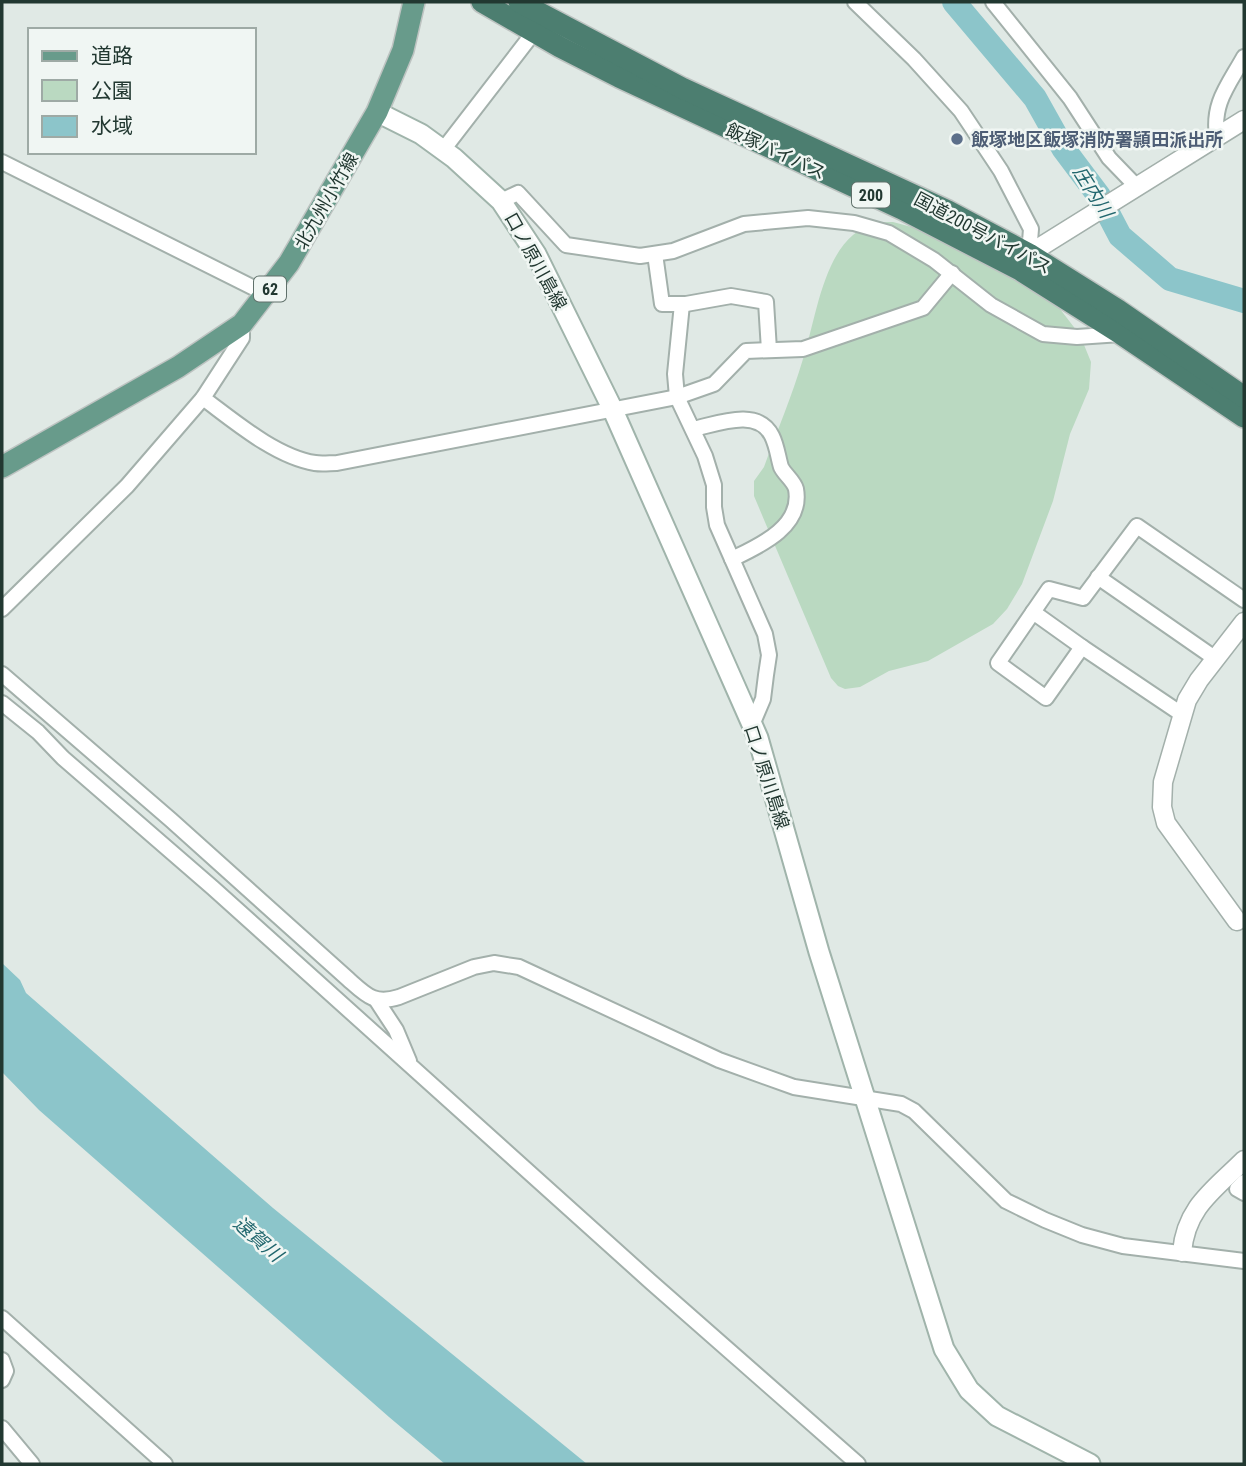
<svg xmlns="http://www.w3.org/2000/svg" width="1246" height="1466" font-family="'Roboto Condensed','Noto Sans JP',sans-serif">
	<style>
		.green { fill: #bad9c1 }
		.water { fill: #8cc5ca }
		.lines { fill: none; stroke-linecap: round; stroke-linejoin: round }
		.river { stroke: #8cc5ca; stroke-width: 24 }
		.minor-casing { stroke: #a3b0ab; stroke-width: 18 }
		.tertiary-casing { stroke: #a3b0ab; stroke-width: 21 }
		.secondary-casing { stroke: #a0b4ab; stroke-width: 23 }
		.primary-casing { stroke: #bdc3c1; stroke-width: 24 }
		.trunk-casing { stroke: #bdc3c1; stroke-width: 24 }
		.minor { stroke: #fff; stroke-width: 14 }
		.tertiary { stroke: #fff; stroke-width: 18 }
		.secondary { stroke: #fff; stroke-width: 19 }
		.primary { stroke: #689b8b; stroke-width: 21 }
		.trunk { stroke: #4c7e70; stroke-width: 21 }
		.service-dot { fill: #5c6f8a; stroke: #f0f6f3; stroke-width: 2.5 }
		.labels { text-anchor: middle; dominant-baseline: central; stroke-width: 5; stroke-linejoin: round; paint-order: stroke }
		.shield { fill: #f0f6f3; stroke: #60716b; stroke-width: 2 }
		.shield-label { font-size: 16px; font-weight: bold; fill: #223831 }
		.service-label { font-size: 18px; font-weight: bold; fill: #4e5e75; stroke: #f0f6f3; text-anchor: start }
		.street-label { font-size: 18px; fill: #223831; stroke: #f0f6f3 }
		.water-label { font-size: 19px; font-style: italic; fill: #22676e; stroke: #f0f6f3 }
	</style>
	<rect width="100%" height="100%" fill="#e0e9e5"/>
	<path class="green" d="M893 222 930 232 1026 282 1060 309 1080 335 1091 362 1089 389 1070 434 1053 501 1022 584 1007 609 993 624 928 661 889 671 860 687 845 689 838 686 831 678 754 496V481L764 467C777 431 792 396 803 359 815 322 822 261 853 235 866 224 877 222 893 222Z"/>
	<polygon class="water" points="2,963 20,980 26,993 273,1208 587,1464 445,1464 389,1417 39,1110 2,1072"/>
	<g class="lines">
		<polyline class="river" points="954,2 1035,98 1063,148 1099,196 1120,236 1170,279 1244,301"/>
		<g class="minor-casing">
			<g id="minor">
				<polyline points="855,2 914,59 961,111 1001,171 1031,229 1029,254"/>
				<polyline points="993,2 1070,98 1109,158 1137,187"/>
				<path d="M1217 137C1212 103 1228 86 1244 57"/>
				<polyline points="443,150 534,32"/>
				<polyline points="2,162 266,294"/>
				<polyline points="501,201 518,193 566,245 640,256 673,251 744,224 808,218 854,223 889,233 934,260 991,305 1043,334 1077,337 1121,334"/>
				<polyline points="655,254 662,304 686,304 731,296 766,302 769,350"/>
				<polyline points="682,304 675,374 677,397 705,456 714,485 714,507 717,525 765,634 769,655 766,675 763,699 752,725"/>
				<path d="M203 398C234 421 276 457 315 463 322 464 330 463 337 463L677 397 714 384 746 351 803 349 923 308 952 273"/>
				<path d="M693 429C717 424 758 407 772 436 777 446 778 457 781 467 785 475 794 481 796 489 803 527 759 546 732 559"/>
				<polyline points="1098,577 1216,659"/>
				<polyline points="2,609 127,486 203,398 242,338 242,324"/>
				<polyline points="1033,612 1082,647"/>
				<path d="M2 674 171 820 348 979C366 995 374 1005 399 997L474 967 494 963 519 967 719 1060 794 1087 901 1104 914 1111 1006 1201 1045 1220 1082 1235 1123 1246 1244 1261"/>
				<polyline points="2,703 38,732 63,758 213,888 651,1282 858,1464"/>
				<polyline points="1183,715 1082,647 1046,698 998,663 1049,589 1083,598 1137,526 1244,600"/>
				<polyline points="377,1001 396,1030 409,1061"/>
				<polyline points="1244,1182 1237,1189 1244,1193"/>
				<polyline points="2,1318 165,1464"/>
				<polyline points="2,1360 6,1371 2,1380"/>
				<polyline points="2,1428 32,1464"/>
			</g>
		</g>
		<g class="tertiary-casing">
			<g id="tertiary">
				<polyline points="1023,264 1029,254 1244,120"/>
				<polyline points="1237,921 1166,823 1162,807 1163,782 1187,700 1199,680 1244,622"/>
				<path d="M1182 1252C1186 1207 1214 1190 1244 1160"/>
			</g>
		</g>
		<g class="secondary-casing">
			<polyline id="secondary" points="377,112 421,134 454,158 501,201 536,254 612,408 758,738 819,952 944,1349 969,1390 997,1416 1090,1464"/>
		</g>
		<g class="primary-casing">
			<polyline id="primary" points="2,467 178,367 242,324 289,263 377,112 403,50 414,2"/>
		</g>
		<g class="trunk-casing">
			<g id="trunk">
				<polyline points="482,2 560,47 619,77 902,209 1020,270 1121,334 1244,417"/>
				<polyline points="519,2 682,88 948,211 1029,254 1118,310 1244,397"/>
			</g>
		</g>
		<use href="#minor" class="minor"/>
		<use href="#tertiary" class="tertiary"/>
		<use href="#secondary" class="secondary"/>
		<use href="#primary" class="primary"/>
		<use href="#trunk" class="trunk"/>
	</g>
	<circle class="service-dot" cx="957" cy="139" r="7"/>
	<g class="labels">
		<g class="shield">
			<rect x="852" y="182.5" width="38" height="25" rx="5"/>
			<rect x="254" y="276.5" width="32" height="25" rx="5"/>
		</g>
		<g class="shield-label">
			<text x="871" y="195">200</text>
			<text x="270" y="289">62</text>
		</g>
		<g class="service-label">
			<text x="971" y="139">飯塚地区飯塚消防署頴田派出所</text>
		</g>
		<g class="street-label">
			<text transform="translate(776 151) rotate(25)">飯塚バイパス</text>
			<text transform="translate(326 201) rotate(-60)">北九州小竹線</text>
			<text transform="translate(983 233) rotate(28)">国道200号バイパス</text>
			<text transform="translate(536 261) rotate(61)">口ノ原川島線</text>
			<text transform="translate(767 777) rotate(72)">口ノ原川島線</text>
		</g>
		<g class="water-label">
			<text transform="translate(1093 192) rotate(58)">庄内川</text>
			<text transform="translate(258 1239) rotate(41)">遠賀川</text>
		</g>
	</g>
	<rect width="1246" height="1466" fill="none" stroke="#223831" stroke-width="7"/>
	<rect x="28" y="28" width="228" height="126" fill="#f0f6f3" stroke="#9eaaa5" stroke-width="2"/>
	<rect x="42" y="51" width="35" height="10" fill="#689b8b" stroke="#9eaaa5" stroke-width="2"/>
	<text x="91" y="63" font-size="21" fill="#223831">道路</text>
	<rect x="42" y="80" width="35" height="21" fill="#bad9c1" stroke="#9eaaa5" stroke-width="2"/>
	<text x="91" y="98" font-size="21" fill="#223831">公園</text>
	<rect x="42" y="116" width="35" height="21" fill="#8cc5ca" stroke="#9eaaa5" stroke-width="2"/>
	<text x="91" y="133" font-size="21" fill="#223831">水域</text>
</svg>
